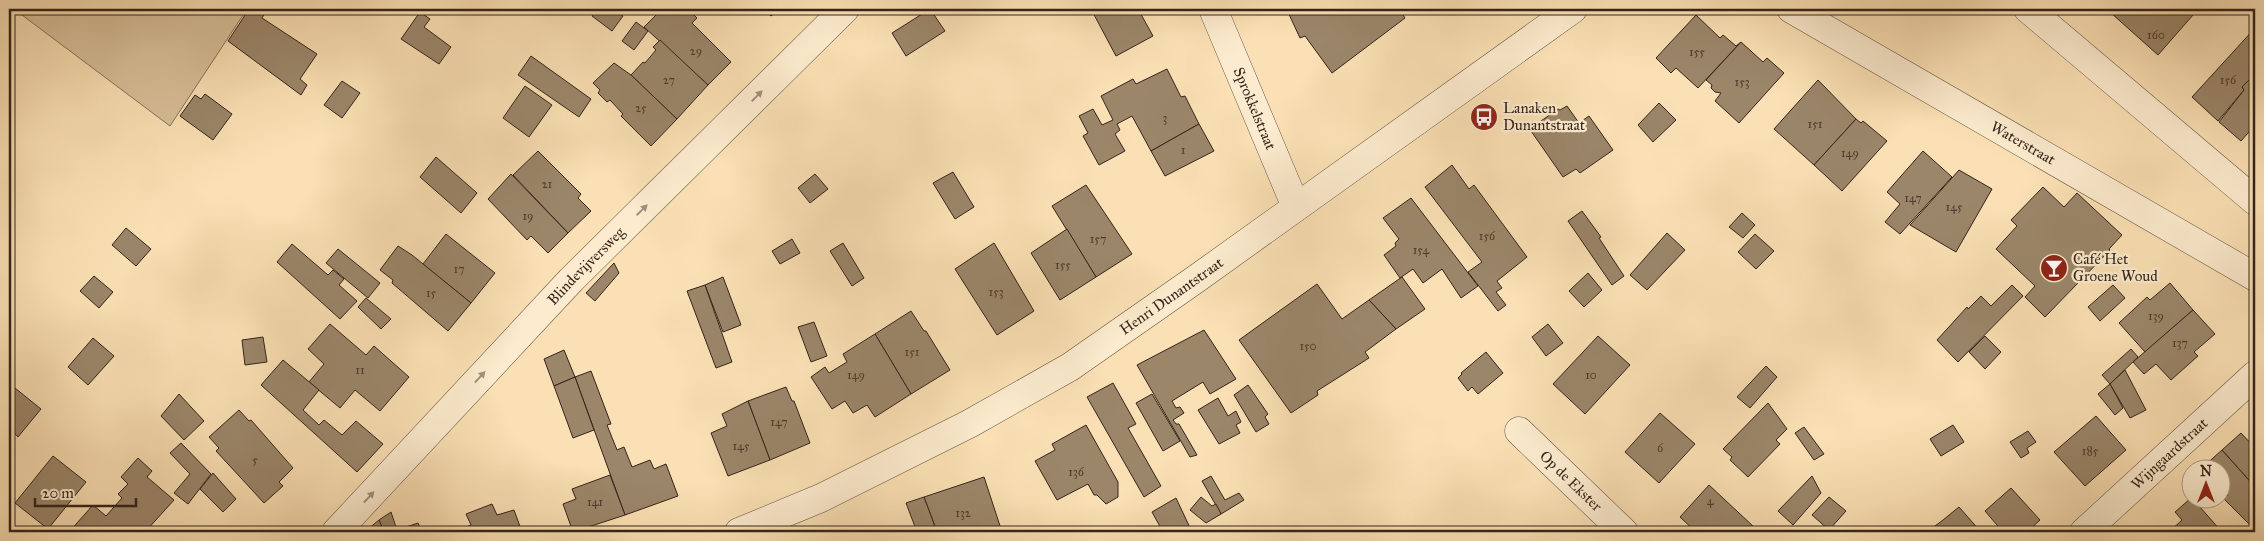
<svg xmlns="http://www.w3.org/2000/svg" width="2264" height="541" font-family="'IM FELL Great Primer',serif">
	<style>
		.green { fill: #d8c09a; stroke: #86725a }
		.building { fill: #9b866a; stroke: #34241a }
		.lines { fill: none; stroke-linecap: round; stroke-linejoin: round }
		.minor-casing { stroke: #665340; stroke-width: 29 }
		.minor { stroke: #fcebce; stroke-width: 28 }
		.oneway { fill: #a2917d }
		.labels { text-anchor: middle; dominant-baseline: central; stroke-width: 4.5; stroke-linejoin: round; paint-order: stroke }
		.number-label { font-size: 12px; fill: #4e3c2e }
		.street-label { font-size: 15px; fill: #34241a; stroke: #fcebce }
		.poi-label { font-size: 15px; fill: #34241a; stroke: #fcebce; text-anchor: start }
	</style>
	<rect width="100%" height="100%" fill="#fae0b4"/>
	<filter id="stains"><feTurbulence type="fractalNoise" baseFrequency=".004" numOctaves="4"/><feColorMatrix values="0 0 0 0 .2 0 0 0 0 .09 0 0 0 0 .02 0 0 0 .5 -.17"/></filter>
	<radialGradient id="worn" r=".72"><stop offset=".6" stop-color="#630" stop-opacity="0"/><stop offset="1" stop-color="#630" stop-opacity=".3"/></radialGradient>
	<polygon class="green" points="14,9 247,9 170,126"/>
	<g class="building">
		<polygon points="249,9 259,9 265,13 262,18 317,54 300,79 307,85 301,95 228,41"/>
		<polygon points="597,9 613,9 623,16 612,31 592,16"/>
		<polygon points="662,9 688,9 697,18 692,23 731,62 708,85 644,27"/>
		<polygon points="763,9 779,9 771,16"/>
		<polygon points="930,9 945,31 906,56 892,33"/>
		<polygon points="1091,9 1138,9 1153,36 1116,56"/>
		<polygon points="1289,9 1399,9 1405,18 1332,73 1305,36 1300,38 1287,10"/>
		<polygon points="2115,9 2186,9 2193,15 2158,55 2111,13"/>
		<polygon points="420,12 430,19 424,27 451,47 439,64 401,39"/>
		<polygon points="1696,15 1720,38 1723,35 1736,46 1741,42 1698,88 1676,68 1671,73 1656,58"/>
		<polygon points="636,22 648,31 634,50 622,41"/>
		<polygon points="2255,28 2255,74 2242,87 2244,90 2218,121 2192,97"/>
		<polygon points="660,40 708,85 677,119 631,75 643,62 645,63 656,50 653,47"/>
		<polygon points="1741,42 1763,62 1767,58 1784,73 1739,123 1715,101 1721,93 1715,92 1711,88 1712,85 1706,80"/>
		<polygon points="531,56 591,99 579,117 518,75"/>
		<polygon points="614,63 631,75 677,119 651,146 621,116 623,114 610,100 607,102 598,93 600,90 593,83"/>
		<polygon points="1167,69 1181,97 1185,96 1199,124 1151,151 1132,116 1117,124 1120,130 1115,134 1125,151 1099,165 1083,136 1088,133 1079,116 1093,109 1102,125 1113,120 1101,96 1133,79 1136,84"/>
		<polygon points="2255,74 2255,125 2241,141 2219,122 2244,90 2242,87"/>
		<polygon points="1818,80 1856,119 1814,165 1774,129"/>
		<polygon points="342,81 360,93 342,118 324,105"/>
		<polygon points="525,86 552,105 529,137 503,118"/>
		<polygon points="205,94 232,114 213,140 180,116 195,95 201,99"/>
		<polygon points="1659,103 1676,120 1653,142 1638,125"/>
		<polygon points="1567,106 1579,123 1589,116 1613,150 1580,173 1576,169 1563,177 1531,131 1542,123 1541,121 1558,109 1560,110"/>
		<polygon points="1856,119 1861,123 1863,121 1887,141 1842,191 1814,165"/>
		<polygon points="1199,124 1214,151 1165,176 1151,151"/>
		<polygon points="538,151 581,194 578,198 591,211 568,233 513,175"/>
		<polygon points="1923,151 1952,177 1900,234 1885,222 1900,204 1887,192"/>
		<polygon points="436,157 477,193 461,213 420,177"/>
		<polygon points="1452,165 1469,189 1474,185 1527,257 1497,281 1502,288 1496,292 1506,305 1498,311 1468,272 1482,262 1425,187"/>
		<polygon points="1959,170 1992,189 1956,252 1910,225"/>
		<polygon points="953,172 974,207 955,219 933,183"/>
		<polygon points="511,174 568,233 548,253 531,236 527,240 488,199"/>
		<polygon points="815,174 828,189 810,203 798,188"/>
		<polygon points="1086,185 1132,254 1096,277 1052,206"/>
		<polygon points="2043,187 2064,207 2077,193 2122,235 2109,249 2110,250 2045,317 2025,297 2035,286 1996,249 2017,226 2011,220"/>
		<polygon points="1411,198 1478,286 1461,298 1442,269 1423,283 1413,269 1400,278 1384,255 1396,246 1395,243 1399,239 1383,218"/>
		<polygon points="1582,211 1601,237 1599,238 1624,276 1612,285 1568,221"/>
		<polygon points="1742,213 1755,225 1743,238 1729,227"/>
		<polygon points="126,228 151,249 136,266 112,245"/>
		<polygon points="1067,229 1096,277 1060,300 1031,253"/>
		<polygon points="1667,233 1685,250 1647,290 1630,275"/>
		<polygon points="446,234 495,273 471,303 423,264"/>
		<polygon points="1755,234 1774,251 1756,269 1738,252"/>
		<polygon points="792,239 800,253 780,264 772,251"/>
		<polygon points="843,243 864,278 852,286 830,251"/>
		<polygon points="994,243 1034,311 997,335 955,269"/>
		<polygon points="292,244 328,275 333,270 344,279 339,285 357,301 340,319 277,262"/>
		<polygon points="398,246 412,255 471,303 448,331 392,283 393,280 380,270"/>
		<polygon points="338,249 380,283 368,298 326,263"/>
		<polygon points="614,263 619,273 595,301 586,293"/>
		<polygon points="1588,273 1602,290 1584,307 1569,291"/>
		<polygon points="94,276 113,292 99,308 80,291"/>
		<polygon points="723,277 741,325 723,332 705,285"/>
		<polygon points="1402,277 1425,309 1396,329 1369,300"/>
		<polygon points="2170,283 2193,310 2145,352 2119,323 2147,297 2150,300"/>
		<polygon points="1317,284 1342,319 1369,300 1396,329 1365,352 1369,358 1317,391 1318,395 1291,413 1239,340"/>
		<polygon points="705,285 732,362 716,368 687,291"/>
		<polygon points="2012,285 2023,296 1958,362 1937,340 1967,307 1968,309 1981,296 1991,306"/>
		<polygon points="2113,285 2125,298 2100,321 2088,307"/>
		<polygon points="366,298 391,319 381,329 358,307"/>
		<polygon points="2193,310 2215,334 2194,352 2198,356 2171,380 2156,364 2144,374 2133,362"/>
		<polygon points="911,311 924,331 926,331 950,370 911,394 875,334"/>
		<polygon points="814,322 827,356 811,362 798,327"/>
		<polygon points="330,324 366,355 374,346 409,377 380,411 355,390 340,408 309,382 324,364 308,349"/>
		<polygon points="1548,324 1563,343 1546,356 1532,337"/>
		<polygon points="1204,330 1236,379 1210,394 1203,382 1172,401 1176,408 1180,407 1184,413 1173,420 1176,424 1179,424 1197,455 1190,457 1137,365"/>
		<polygon points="875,334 911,394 875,417 867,405 853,413 845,401 832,409 811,377 825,367 829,373 847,362 843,354"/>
		<polygon points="1598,336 1630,365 1585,414 1553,384"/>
		<polygon points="1985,336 2001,352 1985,369 1969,352"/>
		<polygon points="263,337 267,362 245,365 242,340"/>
		<polygon points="93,338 114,356 88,385 68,367"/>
		<polygon points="2131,349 2138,357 2110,384 2102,375"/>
		<polygon points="564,350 575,377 554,386 544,359"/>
		<polygon points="1486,352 1503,373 1478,394 1472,387 1468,391 1458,378 1462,374 1461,373"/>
		<polygon points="283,360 319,390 303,410 319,425 324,420 342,435 356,421 383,444 357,472 261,385"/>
		<polygon points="1766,366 1777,377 1750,408 1737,397"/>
		<polygon points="2125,370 2146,410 2130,418 2110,384"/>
		<polygon points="591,371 611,424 607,425 617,450 624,447 632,467 650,460 654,469 666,464 678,496 625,515 575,377"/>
		<polygon points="575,377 594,430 573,438 554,386"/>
		<polygon points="1113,383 1136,424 1128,428 1161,486 1144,497 1087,397"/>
		<polygon points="10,384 41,409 18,437 15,434 9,441"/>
		<polygon points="2110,384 2123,408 2115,415 2098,394"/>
		<polygon points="1248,385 1268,414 1265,417 1269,424 1256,432 1234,395"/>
		<polygon points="786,387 792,401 794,401 810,443 770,460 748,401"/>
		<polygon points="179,394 204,421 184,440 161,416"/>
		<polygon points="1152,394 1180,441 1163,451 1136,403"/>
		<polygon points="1218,398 1228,416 1236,411 1241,422 1236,425 1240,433 1219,444 1198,410"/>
		<polygon points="748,401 770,460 728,476 711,433 727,426 722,414"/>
		<polygon points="1768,403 1787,429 1776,440 1780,444 1748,477 1730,460 1732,457 1723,449"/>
		<polygon points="239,410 249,421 251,420 293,468 279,482 283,486 264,503 216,451 219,448 209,437"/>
		<polygon points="1660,413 1695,444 1659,483 1625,452"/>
		<polygon points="2096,416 2126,450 2085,486 2054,452"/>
		<polygon points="1086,425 1118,482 1118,497 1106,504 1097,495 1094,495 1088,484 1057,500 1035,461 1055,450 1052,444"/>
		<polygon points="1953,425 1964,442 1941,456 1930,439"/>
		<polygon points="1804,427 1824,454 1814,460 1795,433"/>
		<polygon points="2028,431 2036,442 2027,448 2029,453 2021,458 2010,442"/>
		<polygon points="2241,433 2255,448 2255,487 2222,450"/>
		<polygon points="181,443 211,474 188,504 174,493 190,474 170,453"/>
		<polygon points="2222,450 2255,487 2255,518 2249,524 2224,499 2228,495 2222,488 2222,468 2203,467"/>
		<polygon points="53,456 86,482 48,529 15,503"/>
		<polygon points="138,458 152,471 147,477 174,500 145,532 69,532 93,505 106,516 122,498 118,494 128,484 121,477"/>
		<polygon points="213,473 236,499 223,512 200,489"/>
		<polygon points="610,475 625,515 573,532 563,504 576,499 572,489"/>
		<polygon points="1211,476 1225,500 1239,493 1244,500 1221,514 1202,481"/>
		<polygon points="1812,476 1821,493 1793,525 1778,511"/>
		<polygon points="984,477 1002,532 956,532 954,528 937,532 924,497"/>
		<polygon points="1709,485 1754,527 1749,532 1696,532 1680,517"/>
		<polygon points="2011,488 2040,520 2027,532 2003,532 1985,511"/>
		<polygon points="924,497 937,532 917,532 906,503"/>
		<polygon points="1201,497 1212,506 1216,504 1221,514 1206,523 1190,510"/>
		<polygon points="1829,497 1846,511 1829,530 1812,515"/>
		<polygon points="1176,498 1192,532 1163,532 1152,512"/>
		<polygon points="2191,498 2192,498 2222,532 2169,532 2182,520 2175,512"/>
		<polygon points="492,504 497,515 514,510 522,532 458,532 457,531 471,525 466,514"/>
		<polygon points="1959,507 1981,532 1927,532 1943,520"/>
		<polygon points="391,512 397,530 418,523 422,532 384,532 379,520"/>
		<polygon points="379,520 384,532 369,532 368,529"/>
	</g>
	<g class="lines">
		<g class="minor-casing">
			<g id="minor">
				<path id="s1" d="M1213 9 1296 207"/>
				<path id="s2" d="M1791 9 2255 277"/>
				<polyline points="2028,9 2255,201"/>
				<path id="s3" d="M1519 431 1624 532"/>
				<path id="s4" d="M336 532 571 280 845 9"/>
				<path id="s5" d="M739 532 821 498 969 424 1070 367 1196 279 1573 9"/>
				<path id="s6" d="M2084 532 2255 375"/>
			</g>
		</g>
		<use href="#minor" class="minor"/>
	</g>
	<defs><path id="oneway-solid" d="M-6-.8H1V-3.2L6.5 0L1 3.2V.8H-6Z" transform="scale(1.25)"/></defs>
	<g class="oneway">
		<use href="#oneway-solid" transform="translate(757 96) rotate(-45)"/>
		<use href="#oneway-solid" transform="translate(642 210) rotate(-44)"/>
		<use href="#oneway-solid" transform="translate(480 377) rotate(-47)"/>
		<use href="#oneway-solid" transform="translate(369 497) rotate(-47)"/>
	</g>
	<defs>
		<g id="bus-disc" transform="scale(1.4375)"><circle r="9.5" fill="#8f2418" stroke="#fcebce"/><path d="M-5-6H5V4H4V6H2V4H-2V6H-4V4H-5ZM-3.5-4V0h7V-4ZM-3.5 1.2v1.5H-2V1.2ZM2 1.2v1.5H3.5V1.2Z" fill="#fff"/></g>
		<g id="bar-disc" transform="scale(1.4375)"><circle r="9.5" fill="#8f2418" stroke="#fcebce"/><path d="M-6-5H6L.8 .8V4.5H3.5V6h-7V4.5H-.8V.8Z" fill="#fff"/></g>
	</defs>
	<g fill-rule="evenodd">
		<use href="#bus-disc" x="1484" y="117"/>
		<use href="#bar-disc" x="2054" y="268"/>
	</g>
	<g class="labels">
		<g class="number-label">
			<text x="2156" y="35">160</text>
			<text x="696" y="51">29</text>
			<text x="1697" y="52">155</text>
			<text x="669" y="80">27</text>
			<text x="2228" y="80">156</text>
			<text x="1742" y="82">153</text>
			<text x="641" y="108">25</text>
			<text x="1165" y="118">3</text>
			<text x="1815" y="124">151</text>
			<text x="1183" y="150">1</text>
			<text x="1850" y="153">149</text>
			<text x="547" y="184">21</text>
			<text x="1913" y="198">147</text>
			<text x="1954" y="207">145</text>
			<text x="528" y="216">19</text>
			<text x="1487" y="236">156</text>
			<text x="1098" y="239">157</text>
			<text x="1421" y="250">154</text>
			<text x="1063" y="265">155</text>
			<text x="459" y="269">17</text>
			<text x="996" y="292">153</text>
			<text x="431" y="293">15</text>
			<text x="2156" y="316">139</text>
			<text x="2180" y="343">137</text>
			<text x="1308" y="346">150</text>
			<text x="912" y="352">151</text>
			<text x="360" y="370">11</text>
			<text x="856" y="375">149</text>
			<text x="1591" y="375">10</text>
			<text x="779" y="422">147</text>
			<text x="741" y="446">145</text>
			<text x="1660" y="448">6</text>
			<text x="2090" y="451">185</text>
			<text x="255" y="460">5</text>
			<text x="1076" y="472">136</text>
			<text x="1710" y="501">4</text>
			<text x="595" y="502">141</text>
			<text x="963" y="513">132</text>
		</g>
		<g class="street-label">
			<text stroke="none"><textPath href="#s1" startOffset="108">Sprokkelstraat</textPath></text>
			<text stroke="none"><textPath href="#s2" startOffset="268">Waterstraat</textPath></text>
			<text stroke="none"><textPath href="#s4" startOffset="365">Blindevijversweg</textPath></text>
			<text stroke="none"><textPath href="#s5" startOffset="494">Henri Dunantstraat</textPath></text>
			<text stroke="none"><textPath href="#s6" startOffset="116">Wijngaardstraat</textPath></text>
			<text stroke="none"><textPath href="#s3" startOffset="72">Op de Ekster</textPath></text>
		</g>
		<g class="poi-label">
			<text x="1503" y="108">Lanaken<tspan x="1503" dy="17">Dunantstraat</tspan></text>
			<text x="2073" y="259">Café Het<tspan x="2073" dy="17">Groene Woud</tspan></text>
		</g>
	</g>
	<rect width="2264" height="541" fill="none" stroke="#fae0b4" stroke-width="30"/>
	<rect x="10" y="10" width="2244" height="521" fill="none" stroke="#34241a" stroke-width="2.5"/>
	<rect x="15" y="15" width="2234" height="511" fill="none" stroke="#34241a"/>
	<g transform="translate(2206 484)"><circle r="24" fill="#fcebce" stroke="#ac9b86"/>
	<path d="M0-4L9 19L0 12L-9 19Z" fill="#8f2418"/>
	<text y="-8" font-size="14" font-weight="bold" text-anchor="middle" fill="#34241a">N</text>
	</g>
	<path d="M35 498v8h101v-8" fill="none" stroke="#34241a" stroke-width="2.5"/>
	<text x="42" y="498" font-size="15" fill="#34241a" stroke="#fcebce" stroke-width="4" paint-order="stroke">20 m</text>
	<rect width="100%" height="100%" filter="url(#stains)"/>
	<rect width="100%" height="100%" fill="url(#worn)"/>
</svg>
